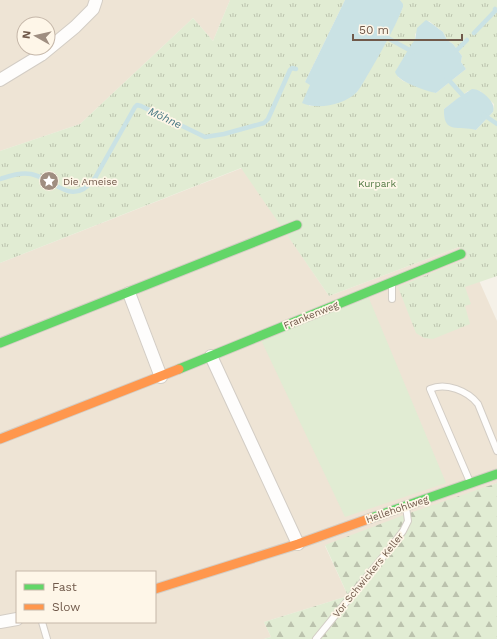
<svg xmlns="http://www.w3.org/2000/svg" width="497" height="639" font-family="'Work Sans',sans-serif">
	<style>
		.residential { fill: #eee4d5; fill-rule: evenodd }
		.green { fill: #e1ecd3 }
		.forest { fill: url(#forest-firs) }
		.park { fill: url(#park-tufts); fill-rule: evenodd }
		.water { fill: #cae2e4 }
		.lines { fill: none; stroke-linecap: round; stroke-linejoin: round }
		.stream { stroke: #cae2e4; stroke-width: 4.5 }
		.lane-casing { stroke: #d3cdc5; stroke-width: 8 }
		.street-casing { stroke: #d3cdc5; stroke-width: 14 }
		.fast-casing { stroke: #d4cdc4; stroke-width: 11 }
		.slow-casing { stroke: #d4cdc4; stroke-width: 11 }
		.lane { stroke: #fefdfc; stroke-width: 6 }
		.street { stroke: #fefdfc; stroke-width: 12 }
		.fast { stroke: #63d668; stroke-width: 9 }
		.slow { stroke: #ff974d; stroke-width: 9 }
		.labels { text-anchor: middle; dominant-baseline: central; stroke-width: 3.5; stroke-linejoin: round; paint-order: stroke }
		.poi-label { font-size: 10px; fill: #70594a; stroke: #fef6e8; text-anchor: start }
		.park-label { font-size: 10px; fill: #547b46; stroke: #fef6e8 }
		.street-label { font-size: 10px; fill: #70594a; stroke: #fef6e8 }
		.water-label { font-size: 11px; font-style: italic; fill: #467783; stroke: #fef6e8 }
	</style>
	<defs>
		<pattern id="forest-firs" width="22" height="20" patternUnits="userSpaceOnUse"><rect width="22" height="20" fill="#e1ecd3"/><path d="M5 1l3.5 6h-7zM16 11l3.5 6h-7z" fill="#bbc2ad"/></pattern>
		<pattern id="park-tufts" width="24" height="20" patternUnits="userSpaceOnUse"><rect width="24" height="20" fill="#e1ecd3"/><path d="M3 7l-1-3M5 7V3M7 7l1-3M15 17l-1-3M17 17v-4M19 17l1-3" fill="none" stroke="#bbc2ad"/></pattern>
	</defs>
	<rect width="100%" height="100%" fill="#f5f1e8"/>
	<g class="residential">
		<path d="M0 0H230L213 41 193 18 80 124 0 151ZM24 24H48V48H24Z"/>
		<path d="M242 168 329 296 459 247 469 258 497 321V483L325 546 348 596 264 622 271 637 264 639H0V263ZM17 572H155V622H17Z"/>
	</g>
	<polygon class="green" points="368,296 446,483 345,517 261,340"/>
	<polygon class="forest" points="497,483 497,639 264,639 271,637 264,622 348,596 325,545 404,515"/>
	<path class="park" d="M230 0H345L305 82 310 84 309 106 331 104 357 92 389 37 403 7 400 0H497V276L465 287 471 304 465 306 470 324 433 339 424 338 416 333 398 287 468 258 459 247 329 296 241 168 0 263V151L80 124 193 18 213 41ZM429 21 443 32 447 40 453 44 462 56 461 62 466 69 436 93 403 81 398 77 397 69 415 40V34ZM468 91H480L494 104 493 112 476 130 445 119 444 109Z"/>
	<g class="water">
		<path d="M345 0H400L403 4V7C394 30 382 50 370 71 366 77 362 86 357 92 344 105 318 110 302 103L310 85 305 82Z"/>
		<path d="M426 20 431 23 443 32 447 40 453 44 462 56 461 62 466 69 436 93C426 91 398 82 395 72L411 45 415 40 417 28Z"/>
		<path d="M472 89C482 89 497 103 493 112L476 130C459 125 443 135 444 109L458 98Z"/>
	</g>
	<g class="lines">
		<g class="stream">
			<polyline points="474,33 496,10 495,9"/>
			<polyline points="384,36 413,52"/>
			<polyline points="457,50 467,40"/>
			<polyline points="447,78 466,99"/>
			<polyline points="484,115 497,124"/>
			<path d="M0 179C10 176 20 172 31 174 56 179 71 209 95 178L135 107 137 105 141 106 205 137 224 134 264 123 268 119 290 70 292 68 296 69"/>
		</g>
		<g class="lane-casing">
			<g id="lane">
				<polyline points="392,284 392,299"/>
				<path d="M470 482 430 389C446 382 468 391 478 404L497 451"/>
				<polyline points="42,622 47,639"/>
				<polyline points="316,639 391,547 403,531 408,521 406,507"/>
			</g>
		</g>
		<g class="street-casing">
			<g id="street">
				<polyline points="0,80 41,55 75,27 93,9 96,0"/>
				<polyline points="129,293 161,377"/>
				<polyline points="211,356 298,544"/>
				<polyline points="0,622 17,619"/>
			</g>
		</g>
		<g class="fast-casing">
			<g id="fast">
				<polyline points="0,343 297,225"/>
				<polyline points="179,369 461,254"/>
				<polyline points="371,518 497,474"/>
			</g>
		</g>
		<g class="slow-casing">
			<g id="slow">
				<polyline points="0,439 179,369"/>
				<polyline points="155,589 298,544 371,518"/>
			</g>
		</g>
		<use href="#lane" class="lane"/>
		<use href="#street" class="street"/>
		<use href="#fast" class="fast"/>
		<use href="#slow" class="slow"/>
	</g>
	<defs>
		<g id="sight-disc" transform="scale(1)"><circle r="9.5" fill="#9f8e81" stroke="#fef6e8"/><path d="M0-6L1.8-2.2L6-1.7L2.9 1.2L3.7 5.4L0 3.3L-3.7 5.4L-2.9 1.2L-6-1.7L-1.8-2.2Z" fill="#fff"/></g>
	</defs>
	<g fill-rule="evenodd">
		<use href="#sight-disc" x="49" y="181"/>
	</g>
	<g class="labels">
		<g class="poi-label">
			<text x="63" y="181">Die Ameise</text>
		</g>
		<g class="park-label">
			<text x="377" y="183">Kurpark</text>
		</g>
		<g class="street-label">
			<text transform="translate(311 315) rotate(-22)">Frankenweg</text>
			<text transform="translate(397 509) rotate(-19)">Hellehohlweg</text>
			<text transform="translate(368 575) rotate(-51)">Vor Schwickers Keller</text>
		</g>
		<g class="water-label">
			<text transform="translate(165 118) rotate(25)">Möhne</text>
		</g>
	</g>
	<rect x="16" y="571" width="140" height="52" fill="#fef6e8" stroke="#c5b7a9"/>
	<rect x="24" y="584" width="20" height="6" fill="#63d668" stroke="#c5b7a9"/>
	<text x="52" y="591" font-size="12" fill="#70594a">Fast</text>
	<rect x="24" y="604" width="20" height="6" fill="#ff974d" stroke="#c5b7a9"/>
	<text x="52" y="611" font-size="12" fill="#70594a">Slow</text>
	<g transform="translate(36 36) rotate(278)"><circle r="19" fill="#fef6e8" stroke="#c5b7a9"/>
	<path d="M0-3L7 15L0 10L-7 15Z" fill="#9f8e81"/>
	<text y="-6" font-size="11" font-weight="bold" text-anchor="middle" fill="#70594a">N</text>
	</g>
	<path d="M353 34v6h109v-6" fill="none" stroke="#70594a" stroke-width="2"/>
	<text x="359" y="34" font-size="12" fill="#70594a" stroke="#fef6e8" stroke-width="3" paint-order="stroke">50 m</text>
</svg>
